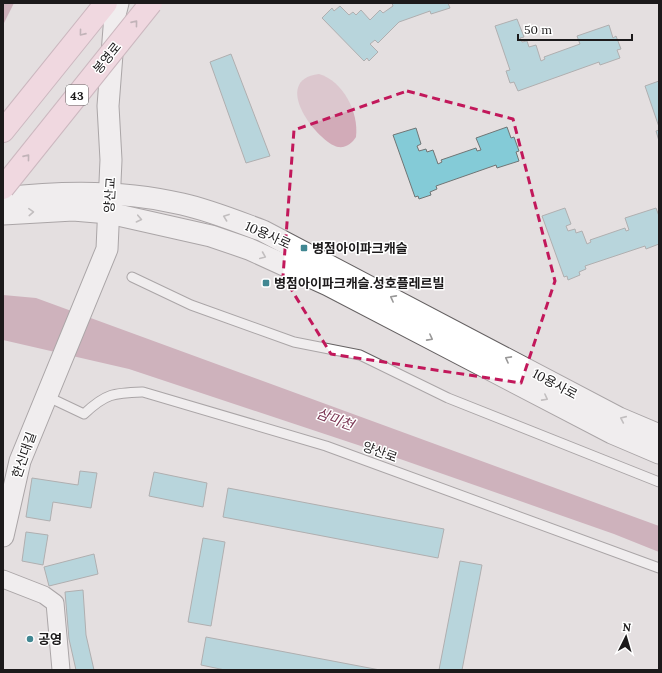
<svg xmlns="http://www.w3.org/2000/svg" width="662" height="673" font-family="Lora,'Noto Sans KR',serif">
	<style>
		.green { fill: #d2abb8 }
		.water { fill: #b37c90 }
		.building { fill: #84cbd7; stroke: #707575 }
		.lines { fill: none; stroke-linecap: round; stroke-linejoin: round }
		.service-casing { stroke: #656162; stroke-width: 11 }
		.minor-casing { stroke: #656162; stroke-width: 19 }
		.tertiary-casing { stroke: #656162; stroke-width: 23 }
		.trunk-casing { stroke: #ae8896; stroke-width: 24 }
		.service { stroke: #fff; stroke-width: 9 }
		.minor { stroke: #fff; stroke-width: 17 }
		.tertiary { stroke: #fff; stroke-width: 21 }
		.trunk { stroke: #fed0e0; stroke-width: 22 }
		.trunk-bridge-casing { stroke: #ae8896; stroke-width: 24; stroke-linecap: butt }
		.trunk-bridge { stroke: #fed0e0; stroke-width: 22 }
		.oneway { stroke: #987e87 }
		.oneway2 { stroke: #999898 }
		.marked { fill: none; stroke: #c2185b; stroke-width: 3; stroke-dasharray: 8 5; stroke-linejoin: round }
		.poi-dot { fill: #418792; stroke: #fff; stroke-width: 1.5 }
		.labels { text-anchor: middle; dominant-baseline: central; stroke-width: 3; stroke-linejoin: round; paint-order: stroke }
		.shield { fill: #fff; stroke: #605f5f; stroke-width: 1 }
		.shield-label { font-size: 12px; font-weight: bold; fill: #1c1a1b }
		.street-label { font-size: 13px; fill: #1c1a1b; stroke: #fff }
		.poi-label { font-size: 13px; font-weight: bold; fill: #1c1a1b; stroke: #fff; text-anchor: start }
		.water-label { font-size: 14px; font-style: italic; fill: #7b3653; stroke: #fff }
	</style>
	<rect width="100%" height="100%" fill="#e4dfe0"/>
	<path class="green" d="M319 74C343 81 359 112 356 137 352 143 347 148 338 147 318 143 269 80 319 74Z"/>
	<g class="water">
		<polygon points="3,3 14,3 3,25"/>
		<polygon points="3,295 36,298 659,526 659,552 614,534 403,460 129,369 3,340"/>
	</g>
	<g class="building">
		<polygon points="392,3 448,3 450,8 431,14 430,11 399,22 378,43 375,40 370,44 378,52 369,61 367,58 364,61 322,18 332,8 334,11 340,6 349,15 353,12 356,15 361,10 370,20 380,10 383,13 393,6"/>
		<polygon points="517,19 524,37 520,38 522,42 527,41 529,47 536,45 541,61 545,59 544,57 580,44 577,36 609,25 613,38 616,36 621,49 617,50 620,58 600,65 599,62 518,91 514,82 510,83 506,71 510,70 495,26"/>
		<polygon points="231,54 270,156 246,163 210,62"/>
		<polygon points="659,81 659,127 645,86"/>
		<polygon points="507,127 511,138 514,137 519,151 516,152 519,161 497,168 496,165 436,186 437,189 430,192 431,195 419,199 418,196 415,197 393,135 416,128 421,144 417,146 419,151 426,149 427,152 433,150 438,164 442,162 441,160 476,148 477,151 481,150 476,138"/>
		<polygon points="659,130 659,141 656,131"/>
		<polygon points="565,208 571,224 566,226 568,231 575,229 576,233 582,231 587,244 591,242 590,240 625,228 626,231 629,230 625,218 656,208 659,216 659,244 646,249 645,246 585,266 586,269 579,272 580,275 568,280 567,276 564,277 542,216"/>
		<polygon points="80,471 97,473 91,508 53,502 50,521 26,517 32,478 78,485"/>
		<polygon points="154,472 207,483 203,507 149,496"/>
		<polygon points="228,488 444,529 438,558 223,517"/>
		<polygon points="26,532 48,535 43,565 22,561"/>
		<polygon points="203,538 225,542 211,626 188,622"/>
		<polygon points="94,554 98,574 49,586 44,567"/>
		<polygon points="460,561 482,565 462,670 439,670"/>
		<polygon points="83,590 86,635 94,670 76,670 69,639 65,592"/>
		<polygon points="206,637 380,670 225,670 201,665"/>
	</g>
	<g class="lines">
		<g class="service-casing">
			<g id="service">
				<polyline points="132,277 191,305 294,342 360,355 448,398 659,482"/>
				<path d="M46 396 84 414C106 393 114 393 143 392L326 446 659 568"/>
			</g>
		</g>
		<g class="minor-casing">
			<polyline id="minor" points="3,579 44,595 55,603 61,670"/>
		</g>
		<g class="tertiary-casing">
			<g id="tertiary">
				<path d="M3 198C62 191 123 190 182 204 209 210 236 221 263 231L619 418 659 435"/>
				<polyline points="3,214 73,210 109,213 211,236 249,249 328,285 612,433 659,453"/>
				<polyline points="3,536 20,461 107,249 111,160 108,106 115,15 118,3"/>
			</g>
		</g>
		<g class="trunk-casing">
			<polyline id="trunk" points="3,131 106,3"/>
		</g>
		<use href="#service" class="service"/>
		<use href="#minor" class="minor"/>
		<use href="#tertiary" class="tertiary"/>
		<use href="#trunk" class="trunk"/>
		<g class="trunk-bridge-casing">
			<polyline id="trunk-bridge" points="3,188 151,3"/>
		</g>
		<use href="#trunk-bridge" class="trunk-bridge"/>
	</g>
	<defs><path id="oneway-chevron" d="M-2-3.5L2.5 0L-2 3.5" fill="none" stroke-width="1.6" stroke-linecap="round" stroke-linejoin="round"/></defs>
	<g class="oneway">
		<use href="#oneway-chevron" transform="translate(135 23) rotate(-51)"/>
		<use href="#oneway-chevron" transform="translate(82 33) rotate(129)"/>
		<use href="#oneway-chevron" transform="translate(27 157) rotate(-51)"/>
	</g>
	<g class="oneway2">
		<use href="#oneway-chevron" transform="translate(31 212) rotate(-3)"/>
		<use href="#oneway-chevron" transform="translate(226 217) rotate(-160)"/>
		<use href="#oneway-chevron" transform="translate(139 219) rotate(12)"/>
		<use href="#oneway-chevron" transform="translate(263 256) rotate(23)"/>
		<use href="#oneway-chevron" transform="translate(393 298) rotate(-152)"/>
		<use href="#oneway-chevron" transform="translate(430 338) rotate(28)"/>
		<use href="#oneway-chevron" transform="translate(508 359) rotate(-152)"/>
		<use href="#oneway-chevron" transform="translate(545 398) rotate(28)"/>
		<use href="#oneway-chevron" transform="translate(623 419) rotate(-156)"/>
	</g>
	<path d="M0 0H662V673H0ZM407 91 513 119 555 281 521 383 331 354 283 276 294 130Z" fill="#e4dfe0" fill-opacity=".55" fill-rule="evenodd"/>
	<path class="marked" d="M407 91 513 119 555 281 521 383 331 354 283 276 294 130Z"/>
	<g class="poi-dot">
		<rect x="300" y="244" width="8" height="8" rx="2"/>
		<rect x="262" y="279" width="8" height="8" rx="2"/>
		<circle cx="30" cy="639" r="4"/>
	</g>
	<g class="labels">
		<rect class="shield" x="66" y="85" width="22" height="20" rx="3"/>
		<g class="shield-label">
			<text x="77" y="95">43</text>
		</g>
		<g class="street-label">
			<text transform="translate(107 58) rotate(-51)">봉영로</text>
			<text transform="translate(110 195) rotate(-87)">양산교</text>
			<text transform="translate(268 235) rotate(24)">10용사로</text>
			<text transform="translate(555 384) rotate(28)">10용사로</text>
			<text transform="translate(380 452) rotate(20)">양산로</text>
			<text transform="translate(24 455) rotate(-71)">한신대길</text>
		</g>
		<g class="poi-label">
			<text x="312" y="248">병점아이파크캐슬</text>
			<text x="274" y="283">병점아이파크캐슬.성호플레르빌</text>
			<text x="38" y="639">공영</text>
		</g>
		<g class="water-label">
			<text transform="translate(335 419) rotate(20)">삼미천</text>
		</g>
	</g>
	<rect width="662" height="673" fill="none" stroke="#1c1a1b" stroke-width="8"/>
	<g transform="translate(626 637) rotate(5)" stroke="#ffffff" stroke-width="3" paint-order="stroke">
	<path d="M0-3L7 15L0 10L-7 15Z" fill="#1c1a1b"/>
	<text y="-6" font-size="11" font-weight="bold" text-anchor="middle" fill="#1c1a1b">N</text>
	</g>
	<path d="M518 34v6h114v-6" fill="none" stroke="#1c1a1b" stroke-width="2"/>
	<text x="524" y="34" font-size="12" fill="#1c1a1b" stroke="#ffffff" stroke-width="3" paint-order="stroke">50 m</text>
</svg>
